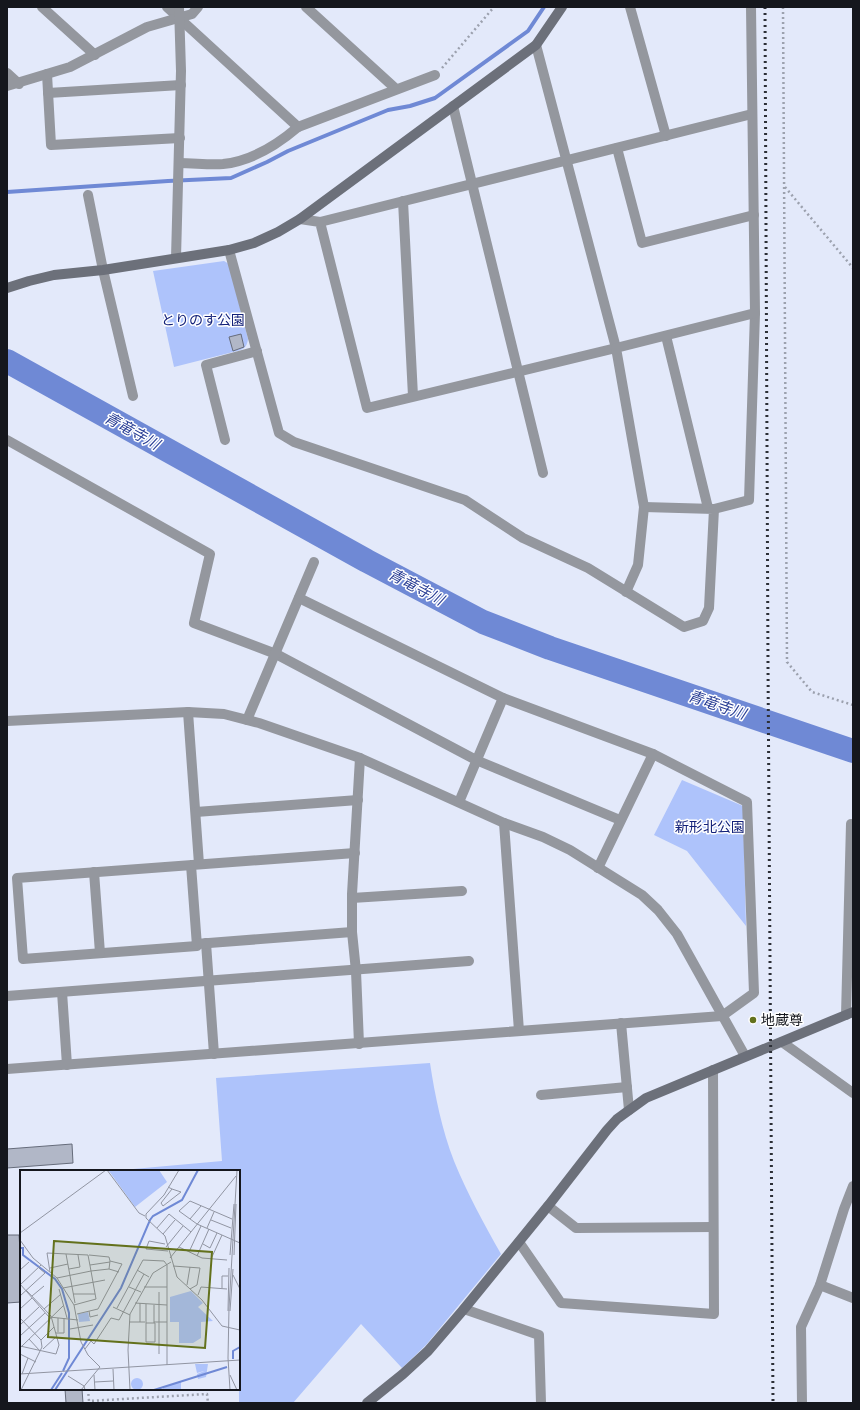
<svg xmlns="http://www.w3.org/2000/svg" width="860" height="1410" font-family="Roboto,'Noto Sans JP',sans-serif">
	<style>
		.green { fill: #aec3fb }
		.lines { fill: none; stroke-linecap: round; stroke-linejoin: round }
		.stream { stroke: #6f89d5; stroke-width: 4 }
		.river { stroke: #6f89d5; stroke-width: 24 }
		.building { fill: #b1b7c7; stroke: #666c7b }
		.path { stroke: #9ca1ae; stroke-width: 2.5; stroke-dasharray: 2 3; stroke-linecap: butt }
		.street { stroke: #94979e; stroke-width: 10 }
		.secondary { stroke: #6c707a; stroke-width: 10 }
		.rail { stroke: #2c2f36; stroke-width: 3; stroke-dasharray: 2 4; stroke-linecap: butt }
		.poi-dot { fill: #63711c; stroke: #fff; stroke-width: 1.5 }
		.labels { text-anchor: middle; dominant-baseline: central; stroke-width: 3; stroke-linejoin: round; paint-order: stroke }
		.park-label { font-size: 14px; fill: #14227a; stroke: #fff }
		.poi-label { font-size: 14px; fill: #15171d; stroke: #fff; text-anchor: start }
		.water-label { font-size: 15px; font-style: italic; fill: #273c94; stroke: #fff }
		.inset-river { fill: none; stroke: #6f89d5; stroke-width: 2 }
		.inset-road { fill: none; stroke: #9195a2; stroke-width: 1 }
		.view { fill: #63711c; fill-opacity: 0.15; stroke: #63711c; stroke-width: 2 }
		.inset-edge { fill: none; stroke: #15171d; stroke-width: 2 }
	</style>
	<rect width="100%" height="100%" fill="#e3e9fa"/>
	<g class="green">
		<path d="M224 261 229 264 248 339C247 347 244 349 237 351L174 367 153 271Z"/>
		<polygon points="682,780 743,806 746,926 687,851 654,835"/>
		<path d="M430 1063C435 1096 442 1130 454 1161 467 1193 484 1224 501 1254L426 1345 402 1368 361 1324 293 1403H239V1171H111L222 1161 216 1078Z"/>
	</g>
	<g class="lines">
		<polyline class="stream" points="7,192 168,181 231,178 267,162 288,151 388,110 410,106 435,98 528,31 544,7"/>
		<polyline class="river" points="7,361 367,561 483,622 550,648 853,751"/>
	</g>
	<g class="building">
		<polygon points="241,334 244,347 233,351 229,337"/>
		<polygon points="72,1144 73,1163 7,1168 7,1149"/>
		<polygon points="7,1235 19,1235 21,1265 21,1302 7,1303"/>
		<polygon points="65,1389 82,1389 83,1403 66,1403"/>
	</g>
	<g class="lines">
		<g class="path">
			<polyline points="783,7 787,662 812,692 853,705"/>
			<polyline points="442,68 494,7"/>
			<polyline points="785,187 853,268"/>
			<polyline points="88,1389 89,1401 207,1394 208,1403"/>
		</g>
		<g class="street">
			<polyline points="42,7 95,55"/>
			<polyline points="167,7 298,127"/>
			<polyline points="306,7 396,89"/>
			<polyline points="630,7 666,136"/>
			<polyline points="7,73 19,84"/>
			<polyline points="47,74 51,145 180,138"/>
			<polyline points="7,86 70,67 147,27 192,14 198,7"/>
			<polyline points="48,93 181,85"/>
			<polyline points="453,106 543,473"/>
			<polyline points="617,148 642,243 754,215"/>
			<path d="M179 163C194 163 209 165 223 164 251 161 277 145 298 127L435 75"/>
			<polyline points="88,195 103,270 133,396"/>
			<polyline points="403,201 413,396"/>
			<polyline points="300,219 320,222 367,408 616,348 536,45"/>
			<polyline points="320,222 752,114"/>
			<polyline points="229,250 279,433 294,442 465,500 523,538 588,568 684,627 703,621 709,608 714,509 644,507"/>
			<polyline points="176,258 181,71 179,7"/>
			<polyline points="666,336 708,508"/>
			<polyline points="7,440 210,554 194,623 276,654 476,760 620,820"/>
			<polyline points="225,440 206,365 257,351"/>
			<polyline points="714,509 749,500 755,313"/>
			<polyline points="626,592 638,565 644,507 616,348 755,313 751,7"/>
			<polyline points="188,712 199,864"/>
			<polyline points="247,720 314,562"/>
			<polyline points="7,721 188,712 224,714 259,723 360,758 504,823 543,837 570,850 642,895 658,910 677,934 745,1056"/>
			<polyline points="459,802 503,698"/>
			<polyline points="196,812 358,800"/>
			<polyline points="504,823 519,1031"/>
			<path d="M191 865 197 946 23 959 17 878C129 869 242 861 355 853"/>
			<polyline points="598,868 653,754"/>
			<polyline points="94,872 100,953"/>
			<polyline points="352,898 462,891"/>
			<polyline points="206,943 214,1054"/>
			<polyline points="196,944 352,932"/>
			<polyline points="62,992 67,1065"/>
			<polyline points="7,996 469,961"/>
			<polyline points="846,1015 851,824 853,825"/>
			<polyline points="621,1023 629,1110"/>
			<polyline points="782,1042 853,1093"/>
			<polyline points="359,1044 356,971 352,932 352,894 360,758"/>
			<polyline points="7,1069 722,1016 754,993 747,802 653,754 503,698 299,598"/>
			<polyline points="541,1095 627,1087"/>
			<polyline points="548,1206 576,1228 713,1227"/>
			<polyline points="519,1242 561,1303 714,1314 713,1070"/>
			<polyline points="820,1285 853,1298"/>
			<polyline points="464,1309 539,1335 541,1403"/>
			<polyline points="802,1403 801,1327 820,1285 844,1209 853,1186"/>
		</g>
		<g class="secondary">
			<polyline points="7,288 29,281 54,275 103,270 229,250 254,243 278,232 300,219 536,45 562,7"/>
			<polyline points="367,1403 403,1374 428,1351 464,1309 548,1206 607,1130 617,1119 646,1098 853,1012"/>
		</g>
		<polyline class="rail" points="765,7 768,665 773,1403"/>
	</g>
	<circle class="poi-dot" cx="753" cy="1020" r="4"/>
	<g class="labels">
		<g class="park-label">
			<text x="203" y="320">とりのす公園</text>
			<text x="710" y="827">新形北公園</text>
		</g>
		<g class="poi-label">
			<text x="761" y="1020">地蔵尊</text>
		</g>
		<g class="water-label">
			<text transform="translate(132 431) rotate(29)">青竜寺川</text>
			<text transform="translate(416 587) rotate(28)">青竜寺川</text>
			<text transform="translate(717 705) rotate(19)">青竜寺川</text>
		</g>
	</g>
	<g transform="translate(20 1170)">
		<rect width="220" height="220" fill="#e3e9fa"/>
		<path d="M139 0 147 12 115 37 89 1ZM171 121 183 133 178 137 193 151 181 152V168L173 173H159V152H150V127ZM68 142 70 151 59 152 58 144ZM175 194H188L186 207 178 209 177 204 184 201 177 203ZM111 214a6 6 0 1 1 12 0a6 6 0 1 1-12 0ZM161 211V220H143V218Z" fill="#aec3fb"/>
		<path class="inset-river" d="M0 78H3V85L35 109 42 119 49 143V188L43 201M213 189V181L220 177M31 220 42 203M35 220 101 118 130 50 133 46 162 30 178 0M134 220 207 197"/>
		<path class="inset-road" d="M87 0 119 43 125 46M159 0 144 25 126 44V48L145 66 157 107 182 130 202 156 220 160M148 17 152 19 161 22 143 36 141 33 152 19M170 49 181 36M212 49 170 31 159 41 177 54 220 73M191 50 211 58M137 58 149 44 171 62M187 58 194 42M0 63 86 0M143 64 155 50M0 70 13 88 37 108 54 135 61 172 68 185 80 197 61 220M145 74 129 71 126 79 148 81M183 74 190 78 197 63M146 77 163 56M159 77 182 88 207 90M169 82 181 56M46 84 55 133M69 85 89 87 90 91M210 85 214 34M214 85 216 34M177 86 189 59M150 88 216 6M191 89 202 65M70 95 90 92M153 96 180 98 177 115 170 119M30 98 48 94M49 99 60 97 58 85M0 100 9 92M117 100 129 107M30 102 27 83 68 85 71 101 89 99 99 102M213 105 220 119M37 108 71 101 76 129 54 135M0 114 29 147 58 150M0 115 21 95M167 115 170 97M109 117 121 122M124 117H147M43 118 85 110M202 118V106H208M39 119 47 148M139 122V184M53 124H75M178 125 181 117 207 119M0 126 25 103 19 98M12 126 24 116M115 133 147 135M120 133V152M126 134V172H135V153H126M134 135V153M93 137 110 145M97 138 123 90 144 91 147 95V195M0 139 12 128M24 139 41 124M69 141 70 147 78 145M208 141 209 98M210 141 213 99M57 144 78 139 102 94 90 91 89 99M0 148 21 170 22 177 1 220M109 152H125M134 152H147M0 155 19 137M50 159 73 155M38 162V148M36 163H44V148M0 166 25 143M9 169 20 181M21 170 34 157M0 176 36 184 39 175 31 146 6 120M1 177 44 135M23 179 37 166M65 179 71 171 74 174 91 148 99 150 124 104M0 184 16 192M93 199 94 220M0 204 220 190M2 204 8 188M74 205 75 220M210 205 217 220M48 206 64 216 65 220M75 212 93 211M110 220 108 180 110 144 133 103 151 92M210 220 208 188 209 138 217 0"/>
		<path class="view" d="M34 71 192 82 185 178 28 167Z"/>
		<rect width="220" height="220" class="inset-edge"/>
	</g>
	<rect width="860" height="1410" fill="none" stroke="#15171d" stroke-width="16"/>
</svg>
